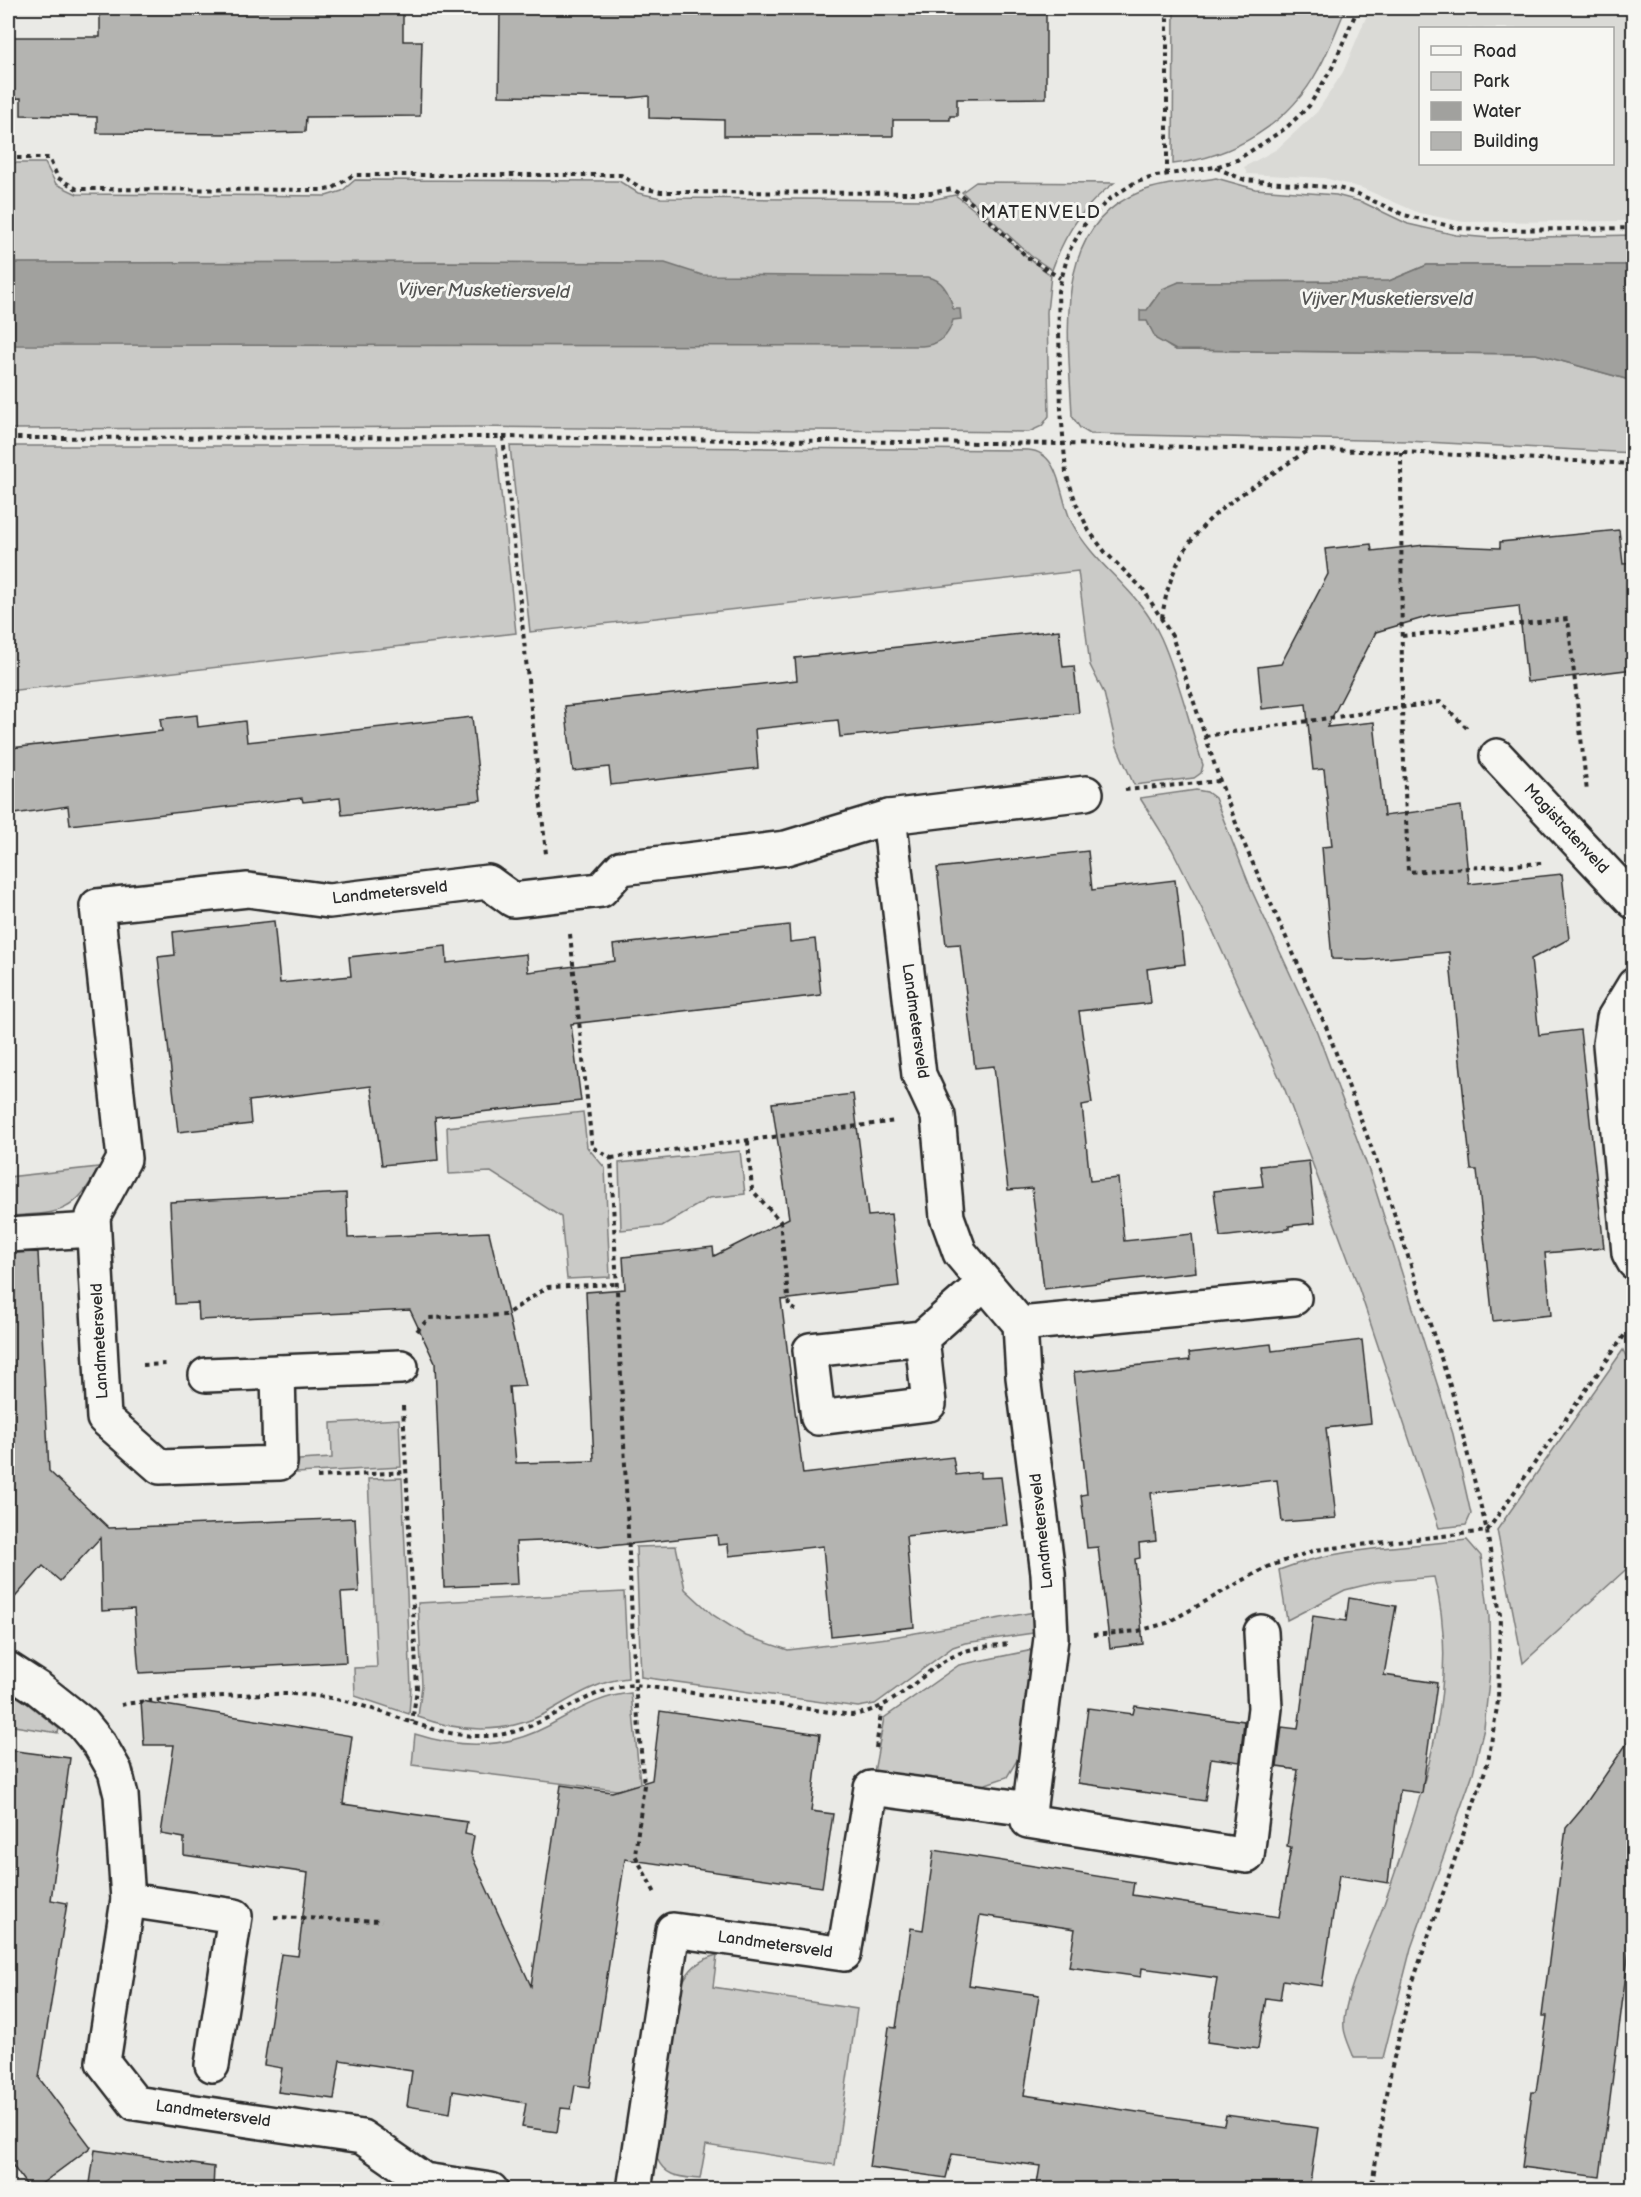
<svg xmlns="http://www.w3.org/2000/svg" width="1641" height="2197" font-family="'Balsamiq Sans',sans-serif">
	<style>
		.built { fill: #dadad6; fill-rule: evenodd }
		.green { fill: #cacac7; stroke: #7a7a79; stroke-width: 1.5 }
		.water { fill: #a1a19e; stroke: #727270; stroke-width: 1.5 }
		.building { fill: #b4b4b1; stroke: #2b2b2b; stroke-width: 1.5 }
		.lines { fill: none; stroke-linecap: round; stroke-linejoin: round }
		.street-casing { stroke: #2b2b2b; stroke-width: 38 }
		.path { stroke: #2b2b2b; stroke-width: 4; stroke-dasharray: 4.5 4.5; stroke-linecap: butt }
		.street { stroke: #f6f6f2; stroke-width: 33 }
		.labels { text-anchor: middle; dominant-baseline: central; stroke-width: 6; stroke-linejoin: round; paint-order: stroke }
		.street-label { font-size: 16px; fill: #2b2b2b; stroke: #f6f6f2 }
		.neighbourhood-label { font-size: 18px; letter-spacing: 1.5px; fill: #2b2b2b; stroke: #f6f6f2 }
		.water-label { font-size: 18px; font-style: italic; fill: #545453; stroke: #f6f6f2 }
	</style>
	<rect width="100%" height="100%" fill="#eaeae6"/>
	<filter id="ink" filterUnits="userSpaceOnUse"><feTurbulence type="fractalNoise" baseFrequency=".0167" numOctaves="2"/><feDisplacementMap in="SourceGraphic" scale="12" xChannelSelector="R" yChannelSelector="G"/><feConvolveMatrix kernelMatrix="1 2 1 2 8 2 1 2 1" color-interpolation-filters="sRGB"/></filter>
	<g filter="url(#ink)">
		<path class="built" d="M1370 8H1633V221L1463 222 1419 213 1362 188 1324 178 1247 174 1244 167 1277 149 1317 112 1343 72ZM1420 28H1612V164H1420Z"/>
		<g class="green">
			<path d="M1174 8H1346C1337 28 1329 51 1318 70 1289 124 1233 157 1173 164Z"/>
			<path d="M8 163H45L56 184 77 194 326 196 342 191 355 180 619 181 638 193 661 198 931 200 955 195C990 219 1016 252 1051 275L1047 312 1049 416 1042 426 1029 432 473 427 8 429Z"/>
			<path d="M1216 178 1255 189 1336 195 1362 202 1408 224 1456 235 1490 238 1633 235V265H1427L1389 281 1179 282C1159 294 1131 311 1157 336 1163 341 1168 348 1176 350L1536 354 1633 381V453L1407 441 1090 434 1080 428 1072 416C1069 340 1050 227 1140 192 1164 182 1191 183 1216 178Z"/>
			<path d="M976 182 1114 183C1084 205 1064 234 1052 270L1031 256 962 192Z"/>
			<polygon points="8,446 496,446 516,633 8,691"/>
			<path d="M510 446 1028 450C1062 452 1059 499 1072 523 1096 568 1138 588 1161 638 1179 678 1189 723 1203 765L1201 773 1194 778 1134 785 1116 744 1104 693 1090 665 1078 571 530 632Z"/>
			<polygon points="1196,790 1207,792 1215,798 1251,889 1317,1032 1372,1179 1453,1434 1471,1514 1466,1525 1439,1528 1357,1283 1285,1090 1212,929 1172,849 1140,798"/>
			<polygon points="583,1112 587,1147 605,1168 610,1277 567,1279 561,1217 491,1172 449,1174 447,1127"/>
			<polygon points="740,1151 745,1194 709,1198 662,1226 621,1230 619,1163"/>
			<path d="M99 1167C73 1216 59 1213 8 1216V1177Z"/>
			<polygon points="1623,1350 1633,1371 1633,1563 1523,1663 1497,1530"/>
			<polygon points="399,1419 401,1467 297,1473 299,1460 332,1458 331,1423"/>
			<polygon points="402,1478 411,1687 409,1714 355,1696 354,1668 377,1667 368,1479"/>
			<path d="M1467 1540 1481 1556 1489 1616 1490 1671 1484 1728 1473 1773 1411 1948 1383 2058H1354C1351 2049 1345 2038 1344 2028 1341 2002 1373 1934 1383 1907 1419 1803 1464 1688 1434 1577L1377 1582 1345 1590 1287 1620 1279 1570C1338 1547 1404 1547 1467 1540Z"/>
			<polygon points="676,1546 685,1589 713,1615 746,1636 788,1650 887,1638 1046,1610 1047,1631 965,1643 953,1647 875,1704 858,1707 641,1677 636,1547"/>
			<path d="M624 1592 628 1678C596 1681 571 1699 544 1714 503 1735 460 1732 418 1717L422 1685 418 1603Z"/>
			<polygon points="1033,1650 1028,1742 1007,1777 980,1786 874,1772 884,1718 959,1665"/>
			<polygon points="8,1688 59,1729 58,1733 8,1725"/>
			<path d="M631 1693 641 1793 412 1765 415 1734C458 1748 504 1749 546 1727 575 1712 598 1696 631 1693Z"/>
			<path d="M717 1955 713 1987 857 2009 835 2165 706 2145 700 2179C682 2177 665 2178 657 2158L682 1984C689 1968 700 1959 717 1955Z"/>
		</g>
		<g class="water">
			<path d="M441 262 665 263 702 275 928 277C944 280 950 294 953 309H960L961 319 953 320C949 336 939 345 922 346L8 345V263Z"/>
			<polygon points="1427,265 1633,265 1633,381 1536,354 1176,350 1156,339 1147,321 1140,321 1140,310 1147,310 1162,289 1179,282 1389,281"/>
		</g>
		<g class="building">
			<polygon points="100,8 403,8 403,41 422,41 420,116 306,117 305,132 232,134 97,133 97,117 21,115 21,98 8,99 8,37 100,37"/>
			<polygon points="500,8 1046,8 1046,98 957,99 957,116 950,116 950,120 893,120 893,136 724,136 724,120 649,118 649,96 630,98 499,96"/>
			<polygon points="1619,530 1623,564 1634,563 1634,669 1527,682 1519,606 1430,616 1376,632 1327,727 1374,722 1384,816 1461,806 1469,884 1562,874 1569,939 1531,959 1539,1035 1580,1030 1604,1248 1545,1253 1551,1315 1493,1321 1477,1170 1471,1170 1449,952 1366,960 1332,959 1322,847 1332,846 1324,769 1313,770 1306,704 1262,709 1258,667 1281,664 1328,574 1325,549 1371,544 1372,551 1425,545 1500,548 1500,542"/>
			<polygon points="1059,630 1063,667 1074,666 1079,713 840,737 838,720 755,729 758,768 611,785 609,767 573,771 565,706 797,680 795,658"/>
			<polygon points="197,715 198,727 245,721 247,742 472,717 481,800 342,815 340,798 303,802 302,798 70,825 68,806 8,815 8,767 13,766 11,748 162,731 160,719"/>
			<polygon points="1088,851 1092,890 1175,880 1185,964 1147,969 1151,1003 1079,1011 1092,1103 1082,1105 1090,1181 1118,1178 1124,1241 1192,1234 1196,1272 1044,1289 1032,1188 1008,1190 994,1066 975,1068 960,944 946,945 937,868"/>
			<polygon points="274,921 280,983 351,976 349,957 419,949 446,946 447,963 526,954 528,972 615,961 613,945 789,925 790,942 815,939 821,995 571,1024 581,1101 435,1117 438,1160 382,1165 371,1086 249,1101 251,1124 178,1132 158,957 175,955 173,932"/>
			<polygon points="853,1094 868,1216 891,1214 899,1286 781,1300 803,1474 953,1457 956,1475 980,1472 980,1478 1001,1477 1007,1525 906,1536 914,1627 831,1636 823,1546 729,1556 728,1544 718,1545 717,1535 599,1547 567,1540 516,1542 518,1584 444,1587 435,1363 410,1310 199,1320 198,1303 175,1304 170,1202 346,1193 348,1238 489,1232 525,1386 509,1387 516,1463 594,1461 586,1292 625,1289 623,1257 713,1247 714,1256 789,1218 772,1103"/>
			<polygon points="1309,1161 1315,1223 1289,1226 1289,1229 1220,1237 1214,1191 1263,1186 1260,1166"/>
			<polygon points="38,1252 49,1471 109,1528 355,1518 359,1592 341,1593 346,1662 139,1673 134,1609 102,1611 100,1538 60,1581 43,1566 8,1605 8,1253"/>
			<polygon points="1362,1340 1371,1423 1326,1428 1336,1518 1282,1522 1277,1480 1151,1493 1156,1541 1139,1543 1140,1558 1135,1559 1143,1644 1110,1648 1098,1547 1087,1548 1081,1495 1087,1494 1074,1372 1190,1360 1189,1353 1243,1347 1271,1344 1272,1351"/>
			<polygon points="1349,1598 1396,1606 1384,1675 1437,1683 1422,1793 1400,1790 1388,1883 1339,1875 1322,1986 1283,1980 1280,2000 1266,1998 1258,2049 1207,2042 1217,1978 1142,1968 1141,1977 1069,1967 1075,1929 980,1915 969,1985 1039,1995 1024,2095 1224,2125 1226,2115 1318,2128 1309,2190 1182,2190 1126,2182 1125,2190 1036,2190 1040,2166 952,2154 946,2178 869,2167 889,2027 896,2028 911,1928 923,1930 934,1850 1134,1882 1132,1895 1279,1917 1291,1847 1287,1846 1298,1770 1277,1767 1282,1727 1298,1729 1313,1616 1346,1621"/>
			<polygon points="141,1701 352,1736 343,1804 467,1822 465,1834 474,1836 471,1854 531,1986 561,1785 612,1792 652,1780 660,1711 820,1734 811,1811 833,1814 822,1887 625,1859 590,2087 575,2085 571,2109 561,2108 557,2132 522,2127 526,2103 453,2091 450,2113 407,2106 412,2071 340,2060 334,2099 278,2092 282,2068 264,2065 281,1954 298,1956 308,1873 184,1855 184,1838 161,1834 174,1745 144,1745"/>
			<polygon points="1135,1706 1244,1721 1240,1762 1211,1758 1205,1801 1078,1783 1088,1708 1133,1714"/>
			<polygon points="1634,1733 1634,1911 1600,2177 1522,2167 1532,2092 1536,2092 1547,2016 1542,2016 1566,1828 1582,1809"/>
			<polygon points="8,1750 70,1758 51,1900 67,1903 39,2078 91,2147 33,2190 30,2190 8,2159"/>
			<polygon points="95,2150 214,2167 213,2190 89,2190"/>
		</g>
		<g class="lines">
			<g class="street-casing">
				<g id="street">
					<polyline points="1497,756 1634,902"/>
					<polyline points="889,817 919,1075 938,1116 947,1217 960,1253 1020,1324 1023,1377 1048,1573 1051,1638 1028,1821 1247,1856 1265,1708 1261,1632"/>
					<polyline points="1634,985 1614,1018 1610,1044 1629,1253 1634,1262"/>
					<polyline points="8,1235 93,1230"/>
					<polyline points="1020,1324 1294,1298"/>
					<polyline points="922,1338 810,1350 818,1418 929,1404 922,1338 983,1284"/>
					<polyline points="278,1372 280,1463 160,1467 104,1418 93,1216 124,1159 97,906 248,890 329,901 488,882 513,900 601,890 621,868 786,848 889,817 1086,793"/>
					<polyline points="206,1375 401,1367"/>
					<polyline points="8,1669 39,1689 83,1724 100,1745 115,1771 121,1795 128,1900 103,2062 135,2103 362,2137 424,2180 491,2190"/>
					<polyline points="128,1900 235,1916 212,2065"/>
					<polyline points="634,2190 673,1930 844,1954 871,1788 1029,1809"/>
				</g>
			</g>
			<g class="path">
				<polyline points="1358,8 1332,68 1309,106 1286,128 1237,160 1215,167 1156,176 1134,183 1108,200 1084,225 1069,251 1058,291 1061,410 1066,473 1076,503 1089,531 1105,552 1143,589 1172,636 1220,781 1242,839 1327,1029 1382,1176 1452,1392 1487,1531 1500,1615 1498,1701 1488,1762 1411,1987 1391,2070 1371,2190"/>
				<polyline points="8,158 49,158 58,178 77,189 325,190 332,189 353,175 621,175 641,188 661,192 931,193 952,189 973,204 1027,257 1060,278"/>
				<polyline points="1216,168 1245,180 1338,188 1356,193 1404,215 1458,228 1506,230 1634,228"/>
				<polyline points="1167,175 1167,8"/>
				<polyline points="503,437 546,854"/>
				<polyline points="8,438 503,437 1064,444 1401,452 1634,464"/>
				<polyline points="1401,452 1402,708 1408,872 1542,863"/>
				<path d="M1162 618C1175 522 1236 500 1308 450"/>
				<polyline points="1402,636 1568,619 1587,792"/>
				<polyline points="1205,736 1440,702 1467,728"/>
				<polyline points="1125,790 1220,781"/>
				<polyline points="570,934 592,1147 611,1158 635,1685 644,1785 635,1855 656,1895"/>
				<polyline points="748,1141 752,1190 780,1221 789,1306 799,1312"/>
				<polyline points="611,1158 896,1121"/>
				<polyline points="417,1331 429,1318 505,1315 548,1287 617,1284"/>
				<polyline points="143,1365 168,1364"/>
				<polyline points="403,1406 417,1689 412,1722"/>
				<polyline points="317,1477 406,1472"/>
				<polyline points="1093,1635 1138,1631 1167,1623 1267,1567 1315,1550 1487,1531 1626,1333 1634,1329"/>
				<path d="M121 1705C144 1700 169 1700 193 1698 247 1695 303 1688 356 1704 400 1716 440 1738 487 1736 542 1734 581 1688 635 1685L852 1715C900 1708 918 1672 958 1654 973 1647 992 1646 1008 1644"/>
				<polyline points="876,1748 882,1707"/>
				<polyline points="274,1917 382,1921"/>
			</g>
			<use href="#street" class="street"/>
		</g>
	</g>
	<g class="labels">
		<g class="street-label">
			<text transform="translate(1566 829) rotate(47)">Magistratenveld</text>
			<text transform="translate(390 893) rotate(-6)">Landmetersveld</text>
			<text transform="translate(915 1021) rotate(82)">Landmetersveld</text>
			<text transform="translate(100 1341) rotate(-93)">Landmetersveld</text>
			<text transform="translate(1042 1531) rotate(-96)">Landmetersveld</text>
			<text transform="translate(775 1945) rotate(8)">Landmetersveld</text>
			<text transform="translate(213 2114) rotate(8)">Landmetersveld</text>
		</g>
		<g class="neighbourhood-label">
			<text x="1041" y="212">MATENVELD</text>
		</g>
		<g class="water-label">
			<text transform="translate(484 291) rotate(1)">Vijver Musketiersveld</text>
			<text x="1387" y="299">Vijver Musketiersveld</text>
		</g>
	</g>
	<rect width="1641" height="2197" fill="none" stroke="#f6f6f2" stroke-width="30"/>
	<rect x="15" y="15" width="1611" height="2167" fill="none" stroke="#2b2b2b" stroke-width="2" filter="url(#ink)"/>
	<rect x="1419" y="27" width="195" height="138" fill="#f6f6f2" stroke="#a5a5a2" stroke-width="1.5"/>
	<rect x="1431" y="46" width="30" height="9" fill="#f6f6f2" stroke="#a5a5a2" stroke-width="1.5"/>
	<text x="1473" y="57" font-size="18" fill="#2b2b2b">Road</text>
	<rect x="1431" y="72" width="30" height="18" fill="#cacac7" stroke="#a5a5a2" stroke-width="1.5"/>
	<text x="1473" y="87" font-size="18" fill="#2b2b2b">Park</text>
	<rect x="1431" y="102" width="30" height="18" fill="#a1a19e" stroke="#a5a5a2" stroke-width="1.5"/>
	<text x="1473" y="117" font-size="18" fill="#2b2b2b">Water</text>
	<rect x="1431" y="132" width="30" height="18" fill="#b4b4b1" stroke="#a5a5a2" stroke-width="1.5"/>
	<text x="1473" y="147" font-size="18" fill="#2b2b2b">Building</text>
</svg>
